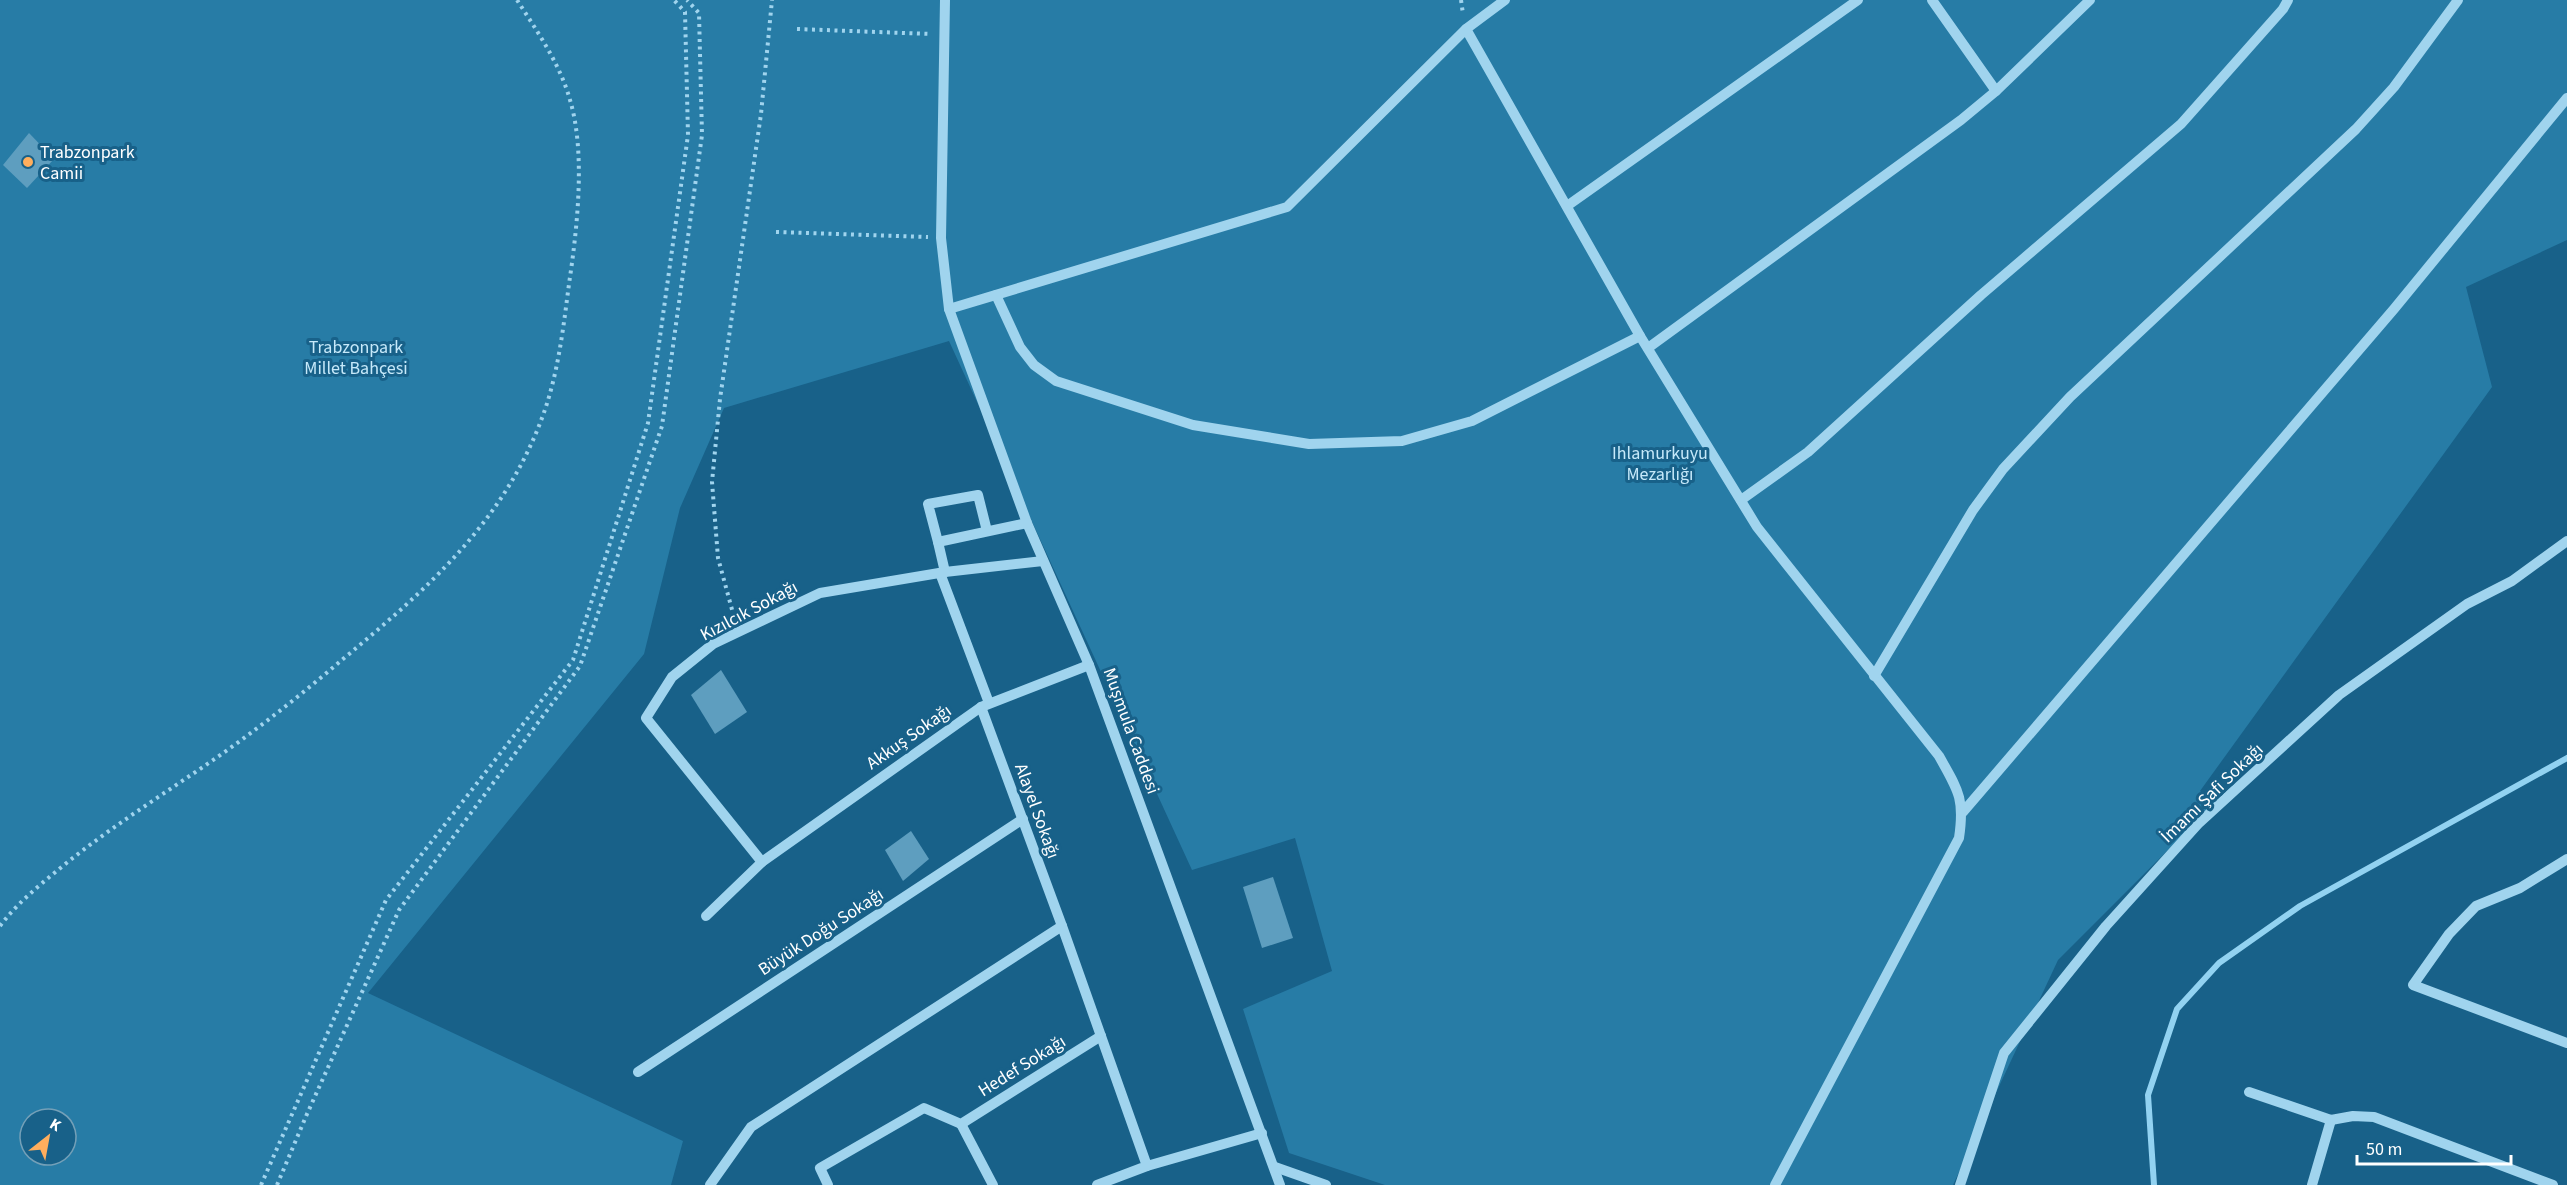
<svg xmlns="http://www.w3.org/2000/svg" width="2567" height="1185" font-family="'Source Sans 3',sans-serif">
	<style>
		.green { fill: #277ca6; fill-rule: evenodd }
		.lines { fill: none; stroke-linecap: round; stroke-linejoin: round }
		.stream { stroke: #92d2f1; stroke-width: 6 }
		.building { fill: #5e9ebf }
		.path { stroke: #a0d4ee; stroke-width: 4; stroke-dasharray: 3 4.5; stroke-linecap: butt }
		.minor { stroke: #a0d4ee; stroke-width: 10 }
		.poi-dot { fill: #ffae5d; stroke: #186189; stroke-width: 2 }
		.labels { text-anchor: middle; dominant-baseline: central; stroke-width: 6; stroke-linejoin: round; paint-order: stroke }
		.poi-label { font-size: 18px; fill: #fff; stroke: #186189; text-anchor: start }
		.park-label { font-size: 18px; fill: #c6e9fa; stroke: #186189 }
		.street-label { font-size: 18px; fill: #fff; stroke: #186189 }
	</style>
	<rect width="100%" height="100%" fill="#186189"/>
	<path class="green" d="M0 0H2567V240L2466 287 2492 387 2200 791 2215 803 2058 960 1953 1185H1385L1289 1153 1243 1009 1332 971 1295 838 1192 870 949 341 724 408 680 508 644 654 368 993 683 1141 671 1185H0ZM30 1119H66V1155H30Z"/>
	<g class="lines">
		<polyline class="stream" points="2154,1185 2148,1095 2177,1009 2219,963 2300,906 2567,758"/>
	</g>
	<g class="building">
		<polygon points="29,133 54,159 27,188 3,165"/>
		<polygon points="721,670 747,712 715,734 691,695"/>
		<polygon points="911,831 929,859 903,881 885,850"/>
		<polygon points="1273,877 1293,938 1262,948 1243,887"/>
	</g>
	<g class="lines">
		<g class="path">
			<polyline points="1461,0 1463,14"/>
			<polyline points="797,29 931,34"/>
			<polyline points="776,232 928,237"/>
			<polyline points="734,617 718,558 712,482 720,399 761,114 772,0"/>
			<path d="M0 926C18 902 41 884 64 865 105 832 148 804 191 775 244 740 295 700 343 659 426 590 503 523 542 418 558 375 563 330 569 284 577 230 586 153 570 100 560 64 537 31 517 0"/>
			<polyline points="261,1185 386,900 573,660 648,423 688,135 685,12 674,0"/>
			<polyline points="277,1185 307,1114 399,910 580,666 662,426 702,135 699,13 687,0"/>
		</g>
		<g class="minor">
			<polyline points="945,0 941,238 949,309 1027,523 1089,665 1280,1185"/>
			<polyline points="1932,0 1996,91"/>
			<path d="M1466 29 1640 336 1757 527 1939 756C1958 790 1965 798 1959 838L1775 1185"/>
			<polyline points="1567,206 1858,0"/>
			<polyline points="996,295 1020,347 1034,365 1056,381 1193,425 1309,444 1402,441 1472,421 1640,336"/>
			<polyline points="949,309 1287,207 1466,29 1505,0"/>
			<polyline points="1648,348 1961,120 1996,91 2090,0"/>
			<polyline points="1741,500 1808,452 1981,295 2181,124 2283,9 2288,0"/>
			<polyline points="938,542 928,504 978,495 987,531"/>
			<polyline points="945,572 938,542 1027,523"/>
			<polyline points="940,573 989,703"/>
			<polyline points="1874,676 1973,510 2003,469 2070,397 2356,129 2394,87 2458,0"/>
			<polyline points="981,707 1062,926"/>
			<polyline points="1963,812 2394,309 2567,98"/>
			<polyline points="2567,859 2520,888 2476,906 2449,934 2413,985 2567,1043"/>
			<polyline points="762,862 646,718 672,677 713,644 820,593 945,572 1043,561"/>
			<polyline points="706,916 762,862 981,707 1089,665"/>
			<polyline points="638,1072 1023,819"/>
			<polyline points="2249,1092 2331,1120 2353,1116 2374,1117 2553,1185"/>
			<polyline points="961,1124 993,1185"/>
			<polyline points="1147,1166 1262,1133"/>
			<polyline points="1275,1167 1326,1185"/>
			<polyline points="710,1185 751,1127 1062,926 1147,1166 1097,1185"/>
			<polyline points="828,1185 820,1168 924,1108 961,1124 1101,1036"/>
			<polyline points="1960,1185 2004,1053 2106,926 2199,823 2339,695 2467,604 2512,581 2567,541"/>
			<polyline points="2312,1185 2331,1120"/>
		</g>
	</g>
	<circle class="poi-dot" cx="28" cy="162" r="6"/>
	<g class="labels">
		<g class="poi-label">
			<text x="40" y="152">Trabzonpark<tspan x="40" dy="21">Camii</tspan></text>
		</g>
		<g class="park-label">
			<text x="356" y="347">Trabzonpark<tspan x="356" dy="21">Millet Bahçesi</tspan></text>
			<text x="1660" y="453">Ihlamurkuyu<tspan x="1660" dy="21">Mezarlığı</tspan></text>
		</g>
		<g class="street-label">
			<text transform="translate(749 611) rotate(-28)">Kızılcık Sokağı</text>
			<text transform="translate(1131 731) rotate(70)">Muşmula Caddesi</text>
			<text transform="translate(909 737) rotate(-35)">Akkuş Sokağı</text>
			<text transform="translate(2212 793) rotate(-44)">İmamı Şafi Sokağı</text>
			<text transform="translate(1037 811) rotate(70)">Alayel Sokağı</text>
			<text transform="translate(821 932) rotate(-33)">Büyük Doğu Sokağı</text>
			<text transform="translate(1022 1066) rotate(-32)">Hedef Sokağı</text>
		</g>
	</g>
	<g transform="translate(48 1137) rotate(31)"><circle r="28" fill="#186189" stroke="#74a0b8" stroke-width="1.5"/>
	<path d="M0-4.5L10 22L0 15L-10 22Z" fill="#ffae5d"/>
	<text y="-9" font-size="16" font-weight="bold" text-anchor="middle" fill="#ffffff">K</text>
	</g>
	<path d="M2357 1155v9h154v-9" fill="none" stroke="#ffffff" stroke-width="3"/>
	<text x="2366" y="1155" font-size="18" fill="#ffffff" stroke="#186189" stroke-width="4.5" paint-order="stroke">50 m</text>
</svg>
